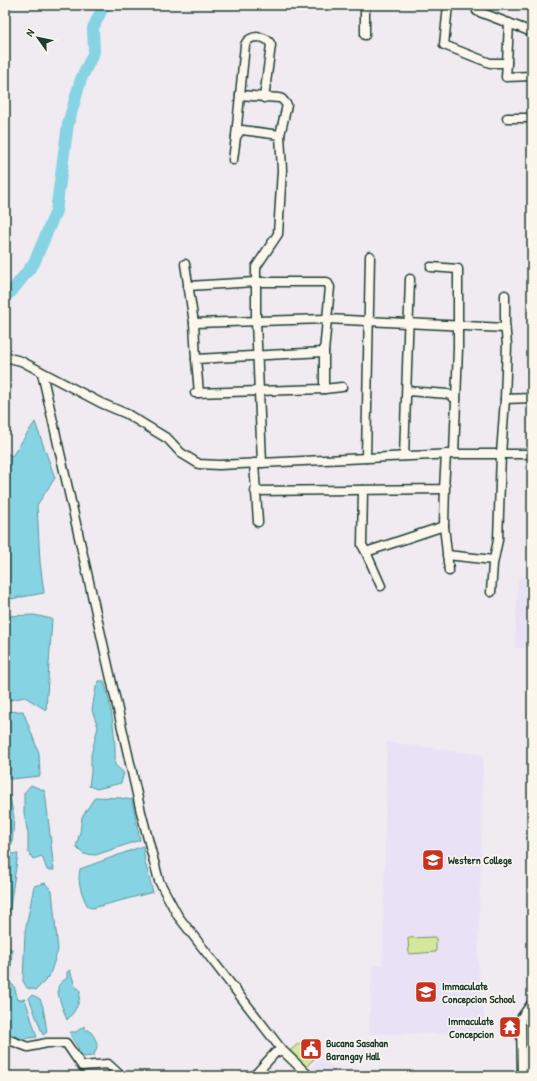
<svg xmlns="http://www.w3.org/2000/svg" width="537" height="1081" font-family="'Patrick Hand',sans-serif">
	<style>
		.built { fill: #e9e1f5 }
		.green { fill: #d6e79b; stroke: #7a9268 }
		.water { fill: #85d3e3; stroke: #5c979d }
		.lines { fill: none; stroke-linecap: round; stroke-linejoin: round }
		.river { stroke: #85d3e3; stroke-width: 12 }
		.street-casing { stroke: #1f3d34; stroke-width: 11 }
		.street { stroke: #fbf7ec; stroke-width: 8 }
		.labels { text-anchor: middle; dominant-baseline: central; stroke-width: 3; stroke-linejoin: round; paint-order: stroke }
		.poi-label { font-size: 11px; font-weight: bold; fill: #1f3d34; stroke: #fbf7ec; text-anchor: start }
	</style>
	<rect width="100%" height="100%" fill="#f0eaf1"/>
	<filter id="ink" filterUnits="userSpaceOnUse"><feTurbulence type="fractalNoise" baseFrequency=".025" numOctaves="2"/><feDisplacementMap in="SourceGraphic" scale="8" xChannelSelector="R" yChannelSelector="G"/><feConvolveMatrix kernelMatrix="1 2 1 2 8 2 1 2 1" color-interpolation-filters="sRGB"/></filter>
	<g filter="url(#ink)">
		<g class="built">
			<polygon points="518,577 532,577 532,648 515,648"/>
			<polygon points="387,742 483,755 478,965 484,1018 485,1033 369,1034 372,965 383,965"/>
			<polygon points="322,1058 339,1076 314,1076 308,1070"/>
		</g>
		<g class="green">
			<polygon points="436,937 436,952 409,954 408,938"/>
			<polygon points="299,1043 314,1059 305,1068 290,1051"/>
		</g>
		<g class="water">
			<polygon points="35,422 55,478 37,505 40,562 44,593 5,600 5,452 12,456"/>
			<polygon points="34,615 52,619 46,710 25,697 5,701 5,616"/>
			<path d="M99 681H104C112 707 116 738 115 765L124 773 121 783 97 789 89 786 91 772V755L98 727 92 710 96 687Z"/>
			<polygon points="23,711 39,753 40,776 11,779 5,777 5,712"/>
			<polygon points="31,785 45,791 54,870 47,870 42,856 33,859 28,852 28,834 24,813 24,793"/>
			<polygon points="5,796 10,796 14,818 12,844 5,847"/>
			<polygon points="95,797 121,798 132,800 140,840 96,855 83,854 76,847 80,832 82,817"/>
			<path d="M143 846 145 862 153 892 93 908 88 907C82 895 77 883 80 869Z"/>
			<polygon points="5,853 18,854 5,939"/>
			<polygon points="45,883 52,891 58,950 49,977 36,990 27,988 23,981 25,932 34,886"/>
			<polygon points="5,948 12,949 11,977 5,977"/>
			<path d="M70 970 75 986 80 990C80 1004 76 1010 67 1020 64 1011 57 996 58 988 59 983 64 980 67 978V972Z"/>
			<polygon points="9,982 14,986 18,1000 25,999 37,1037 22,1039 10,1034 5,1026 5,983"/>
			<polygon points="32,995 40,999 43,1007 47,1032 43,1035 29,998"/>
			<path d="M84 1026 85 1030H89C97 1040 100 1045 93 1056L82 1057C79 1054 79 1052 78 1048 75 1042 71 1039 70 1032H76Z"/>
		</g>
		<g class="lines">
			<polyline class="river" points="5,296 11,292 34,263 56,211 68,124 81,79 94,52 93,28 104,5"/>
			<g class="street-casing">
				<g id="street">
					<polyline points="448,5 444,45 490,63 507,63 509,23"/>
					<polyline points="477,5 477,11 532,32"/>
					<polyline points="365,35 365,5"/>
					<polyline points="507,63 506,77 532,76"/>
					<polyline points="507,118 532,118"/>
					<polyline points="236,136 240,95"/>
					<polyline points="233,160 236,137 240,131 242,130 280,135"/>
					<polyline points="185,264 194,323 196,359"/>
					<polyline points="431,267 458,269 458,348 454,454"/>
					<polyline points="188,286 255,282 327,282 330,287 324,352 324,389"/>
					<polyline points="194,323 327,319 505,328"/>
					<polyline points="5,357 21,361 101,403 127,414 168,439 181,453 199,464 219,465 454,454 532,454"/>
					<polyline points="42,373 141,812 159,881 178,916 282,1050 309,1076"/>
					<polyline points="407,391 448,394 456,399"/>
					<polyline points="195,393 324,389 342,387"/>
					<polyline points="199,393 196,359 324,352"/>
					<polyline points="505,399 532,398"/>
					<polyline points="404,456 410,279"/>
					<polyline points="366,458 370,256"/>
					<polyline points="254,463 258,522"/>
					<path d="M262 463 256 321V267L278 234 282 170 280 135 287 105 282 99 279 98 240 95 245 45C249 34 267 35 271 45L264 98"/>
					<polyline points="363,490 362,545 366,552 381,586"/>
					<polyline points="255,491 444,489 446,454"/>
					<polyline points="444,526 449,571"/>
					<polyline points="366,552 444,526 445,486"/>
					<polyline points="447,555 493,560"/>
					<polyline points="491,592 493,564 498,540 501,454 505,399 507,345 505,322 505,295"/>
					<polyline points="5,1042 9,1040 28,1047 47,1043 66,1043 82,1066 108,1064 121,1076"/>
					<polyline points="254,1076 275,1053 282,1050"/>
					<polyline points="522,1076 521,1018 532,1003"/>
				</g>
			</g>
			<use href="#street" class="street"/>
		</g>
	</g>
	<defs>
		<g id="university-square" transform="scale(1.15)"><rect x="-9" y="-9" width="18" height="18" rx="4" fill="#c8321e" stroke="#fbf7ec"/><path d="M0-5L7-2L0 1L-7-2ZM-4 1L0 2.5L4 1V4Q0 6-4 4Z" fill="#fff"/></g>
		<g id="school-square" transform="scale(1.15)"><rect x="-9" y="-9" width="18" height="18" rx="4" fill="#c8321e" stroke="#fbf7ec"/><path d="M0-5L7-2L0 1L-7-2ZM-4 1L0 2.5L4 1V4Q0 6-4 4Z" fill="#fff"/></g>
		<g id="temple-square" transform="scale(1.15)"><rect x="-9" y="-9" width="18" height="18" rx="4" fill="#c8321e" stroke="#fbf7ec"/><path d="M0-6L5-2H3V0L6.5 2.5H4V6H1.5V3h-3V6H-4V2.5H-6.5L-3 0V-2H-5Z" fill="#fff"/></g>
		<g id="civic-square" transform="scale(1.15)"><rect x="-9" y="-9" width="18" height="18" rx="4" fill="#c8321e" stroke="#fbf7ec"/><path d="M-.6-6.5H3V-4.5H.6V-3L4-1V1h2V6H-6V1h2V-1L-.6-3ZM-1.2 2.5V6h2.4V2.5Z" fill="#fff"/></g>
	</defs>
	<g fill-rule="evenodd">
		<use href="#university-square" x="433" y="860"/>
		<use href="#school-square" x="426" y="992"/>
		<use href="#temple-square" x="510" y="1027"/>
		<use href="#civic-square" x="311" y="1049"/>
	</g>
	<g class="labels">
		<g class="poi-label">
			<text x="448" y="860">Western College</text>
			<text x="442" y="986">Immaculate<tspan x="442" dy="13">Concepcion School</tspan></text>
			<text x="494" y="1021" text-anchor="end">Immaculate<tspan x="494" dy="13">Concepcion</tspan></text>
			<text x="326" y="1043">Bucana Sasahan<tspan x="326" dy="13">Barangay Hall</tspan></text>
		</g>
	</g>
	<rect width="537" height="1081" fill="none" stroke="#fbf7ec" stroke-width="20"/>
	<rect x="10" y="10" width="517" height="1061" fill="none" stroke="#1f3d34" stroke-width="1.5" filter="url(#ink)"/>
	<g transform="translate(38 38) rotate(303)" stroke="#fbf7ec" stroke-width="3" paint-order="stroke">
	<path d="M0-3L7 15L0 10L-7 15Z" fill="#1f3d34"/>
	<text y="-6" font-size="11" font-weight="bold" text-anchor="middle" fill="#1f3d34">N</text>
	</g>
</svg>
